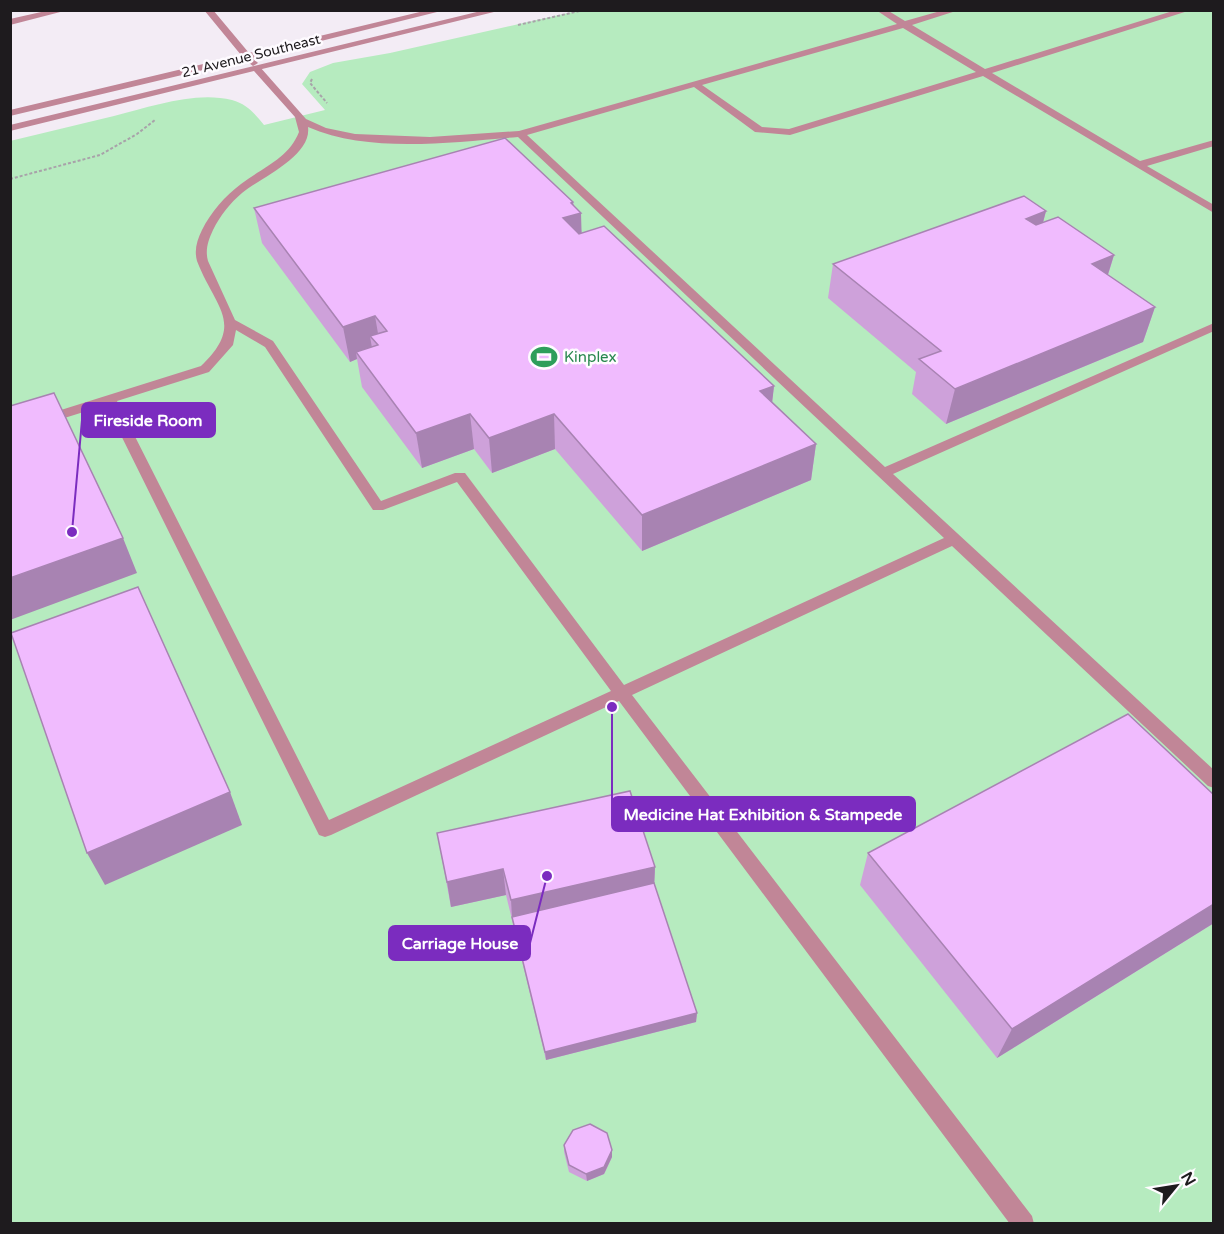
<svg xmlns="http://www.w3.org/2000/svg" width="1224" height="1234" font-family="'Varela Round',sans-serif">
	<style>
		.green { fill: #b6ebbf }
		.lines { fill: none; stroke-linecap: round; stroke-linejoin: round }
		.path { stroke: #a8a2a9; stroke-width: 2; stroke-dasharray: 3 2; stroke-linecap: butt }
		.service { fill: #c18697; fill-rule: evenodd }
		.minor { fill: #c18697; fill-rule: evenodd }
		.wall { fill: #cea1da }
		.shaded-wall { fill: #a883b2 }
		.building { fill: #f0bbfe; stroke: #a883b2; stroke-width: 1.5 }
		.labels { text-anchor: middle; dominant-baseline: central; stroke-width: 5; stroke-linejoin: round; paint-order: stroke }
		.far-street-label { font-size: 14px; fill: #1e1b1e; stroke: #fefbff }
		.leisure-label { font-size: 15px; fill: #27864d; stroke: #fefbff; text-anchor: start }
		.leader { fill: none; stroke: #7b2cbf; stroke-width: 2 }
		.callout-dot { fill: #7b2cbf; stroke: #fefbff; stroke-width: 2 }
		.callout { fill: #7b2cbf; stroke: #7b2cbf; stroke-width: 2 }
		.callout-label { font-size: 16px; text-anchor: middle; font-weight: bold; fill: #fff }
	</style>
	<rect width="100%" height="100%" fill="#f3ecf5"/>
	<path class="green" d="M577 11H1213V1223H11L10 141C45 133 79 124 114 116 151 107 194 91 232 100 247 104 255 114 264 125L325 110 302 84 310 72 333 63 390 53Z"/>
	<g class="lines">
		<g class="path">
			<polyline points="518,25 584,10"/>
			<polyline points="312,79 310,83 327,103"/>
			<polyline points="10,179 100,155 137,134 155,120"/>
		</g>
		<g class="service">
			<polygon points="50,10 68,10 10,25 10,19"/>
			<path d="M876 10H887L905 21 944 10H959L912 25 985 69 1176 10H1191L992 73 1140 161 1214 140V146L1147 166 1214 205V213L983 76 790 135 755 132 694 87 527 135 885 467 1214 323V331L893 474 1214 770V788L1208 786 952 546 632 695 1032 1216 1034 1224H1010L619 701 331 835 325 837 319 835 106 405 10 435V426L201 366C246 323 215 308 197 261 194 250 197 240 202 230 211 212 225 196 241 184 262 168 289 158 299 132L295 117 254 71V67H260L306 119 326 128 355 134 430 137 519 131 897 24ZM903 28 976 72 789 129 762 127 702 85ZM308 127C370 154 452 142 518 137L944 538 624 685 465 473H455L381 501 273 341 235 320 208 261C205 250 208 241 213 230 220 216 230 203 242 193 260 178 312 156 308 127ZM236 330 265 347 373 510H383L457 482 611 691 329 820 117 401 209 372 233 345Z"/>
		</g>
		<g class="minor">
			<polygon points="204,10 213,10 249,53 428,10 445,10 253,58 258,63 253,66 245,60 10,116 10,110 241,55"/>
			<polygon points="485,10 502,10 10,131 10,125"/>
		</g>
	</g>
	<g class="wall">
		<polygon points="573,202 574,206 582,233 774,386 772,402 816,444 811,480 642,551 555,449 492,473 474,449 422,468 362,387 357,359 350,362 262,243 254,208"/>
		<polygon points="1046,211 1043,223 1114,255 1108,275 1155,307 1143,342 946,424 912,394 916,372 828,298 833,264"/>
		<polygon points="1214,795 1214,923 997,1058 860,885 868,853"/>
		<polygon points="437,833 655,867 654,883 697,1013 696,1022 546,1060 506,895 451,907"/>
		<polygon points="564,1145 612,1157 604,1174 587,1181 569,1172 564,1152"/>
	</g>
	<g class="shaded-wall">
		<polygon points="573,202 574,215 581,213 582,247 563,218 571,203"/>
		<polygon points="1046,211 1037,245 1026,219"/>
		<polygon points="1114,255 1103,290 1092,264"/>
		<polygon points="1155,307 1143,342 946,424 955,389"/>
		<polygon points="375,316 381,351 378,345 370,336 373,354 356,352 357,359 350,362 343,327"/>
		<polygon points="774,386 770,421 760,391"/>
		<polygon points="470,414 474,449 422,468 416,433"/>
		<polygon points="554,414 555,449 492,473 489,438"/>
		<polygon points="816,444 811,480 642,551 642,515"/>
		<polygon points="123,538 137,573 10,620 10,578"/>
		<polygon points="230,792 242,825 105,885 87,853"/>
		<polygon points="655,867 654,892 512,917 511,900"/>
		<polygon points="503,869 506,895 451,907 447,882"/>
		<polygon points="1214,904 1214,923 997,1058 1012,1029"/>
		<polygon points="697,1013 696,1022 546,1060 545,1052"/>
		<polygon points="612,1150 612,1157 604,1174 587,1181 586,1174"/>
	</g>
	<g class="building">
		<polygon points="505,138 573,202 571,203 581,213 563,218 579,234 604,226 774,386 760,391 816,444 642,515 554,414 489,438 470,414 416,433 356,352 378,345 370,336 387,331 375,316 343,327 254,208"/>
		<polygon points="1024,196 1046,211 1026,219 1036,225 1058,217 1114,255 1092,264 1155,307 955,389 919,359 941,351 833,264"/>
		<polygon points="54,393 123,538 10,578 10,406"/>
		<polygon points="138,587 230,792 87,853 11,633"/>
		<polygon points="1128,714 1214,795 1214,904 1012,1029 868,853"/>
		<polygon points="630,791 655,867 511,900 503,869 447,882 437,833"/>
		<polygon points="654,883 697,1013 545,1052 512,917"/>
		<polygon points="590,1124 607,1133 612,1150 604,1167 586,1174 569,1165 564,1145 573,1130"/>
	</g>
	<defs>
		<g id="stadium-bare" transform="scale(2.07)"><path d="M0-5a6.5 5 0 1 0 0 10a6.5 5 0 1 0 0-10ZM-3.5-1.8h7v3.6h-7Z" fill="#2e9e5b" stroke="#fefbff" stroke-width="2.5" paint-order="stroke"/></g>
	</defs>
	<g fill-rule="evenodd">
		<use href="#stadium-bare" x="544" y="357"/>
	</g>
	<g class="labels">
		<g class="far-street-label">
			<text transform="translate(251 56) rotate(-14)">21 Avenue Southeast</text>
		</g>
		<g class="leisure-label">
			<text x="564" y="357">Kinplex</text>
		</g>
	</g>
	<path class="leader" d="M72 532L82 420M612 707L612 814M547 876L530 943"/>
	<g class="callout-dot">
		<circle cx="72" cy="532" r="6"/>
		<circle cx="612" cy="707" r="6"/>
		<circle cx="547" cy="876" r="6"/>
	</g>
	<g class="callout">
		<rect x="82" y="403" width="133" height="34" rx="6"/>
		<rect x="612" y="797" width="303" height="34" rx="6"/>
		<rect x="389" y="926" width="141" height="34" rx="6"/>
	</g>
	<g class="callout-label">
		<text x="148" y="426">Fireside Room</text>
		<text x="763" y="820">Medicine Hat Exhibition &amp; Stampede</text>
		<text x="460" y="949">Carriage House</text>
	</g>
	<rect width="1224" height="1234" fill="none" stroke="#1e1b1e" stroke-width="24"/>
	<g transform="translate(1176 1186) rotate(60)" stroke="#fefbff" stroke-width="4.5" paint-order="stroke">
	<path d="M0-4.5L10 22L0 15L-10 22Z" fill="#1e1b1e"/>
	<text y="-9" font-size="16" font-weight="bold" text-anchor="middle" fill="#1e1b1e">N</text>
	</g>
</svg>
